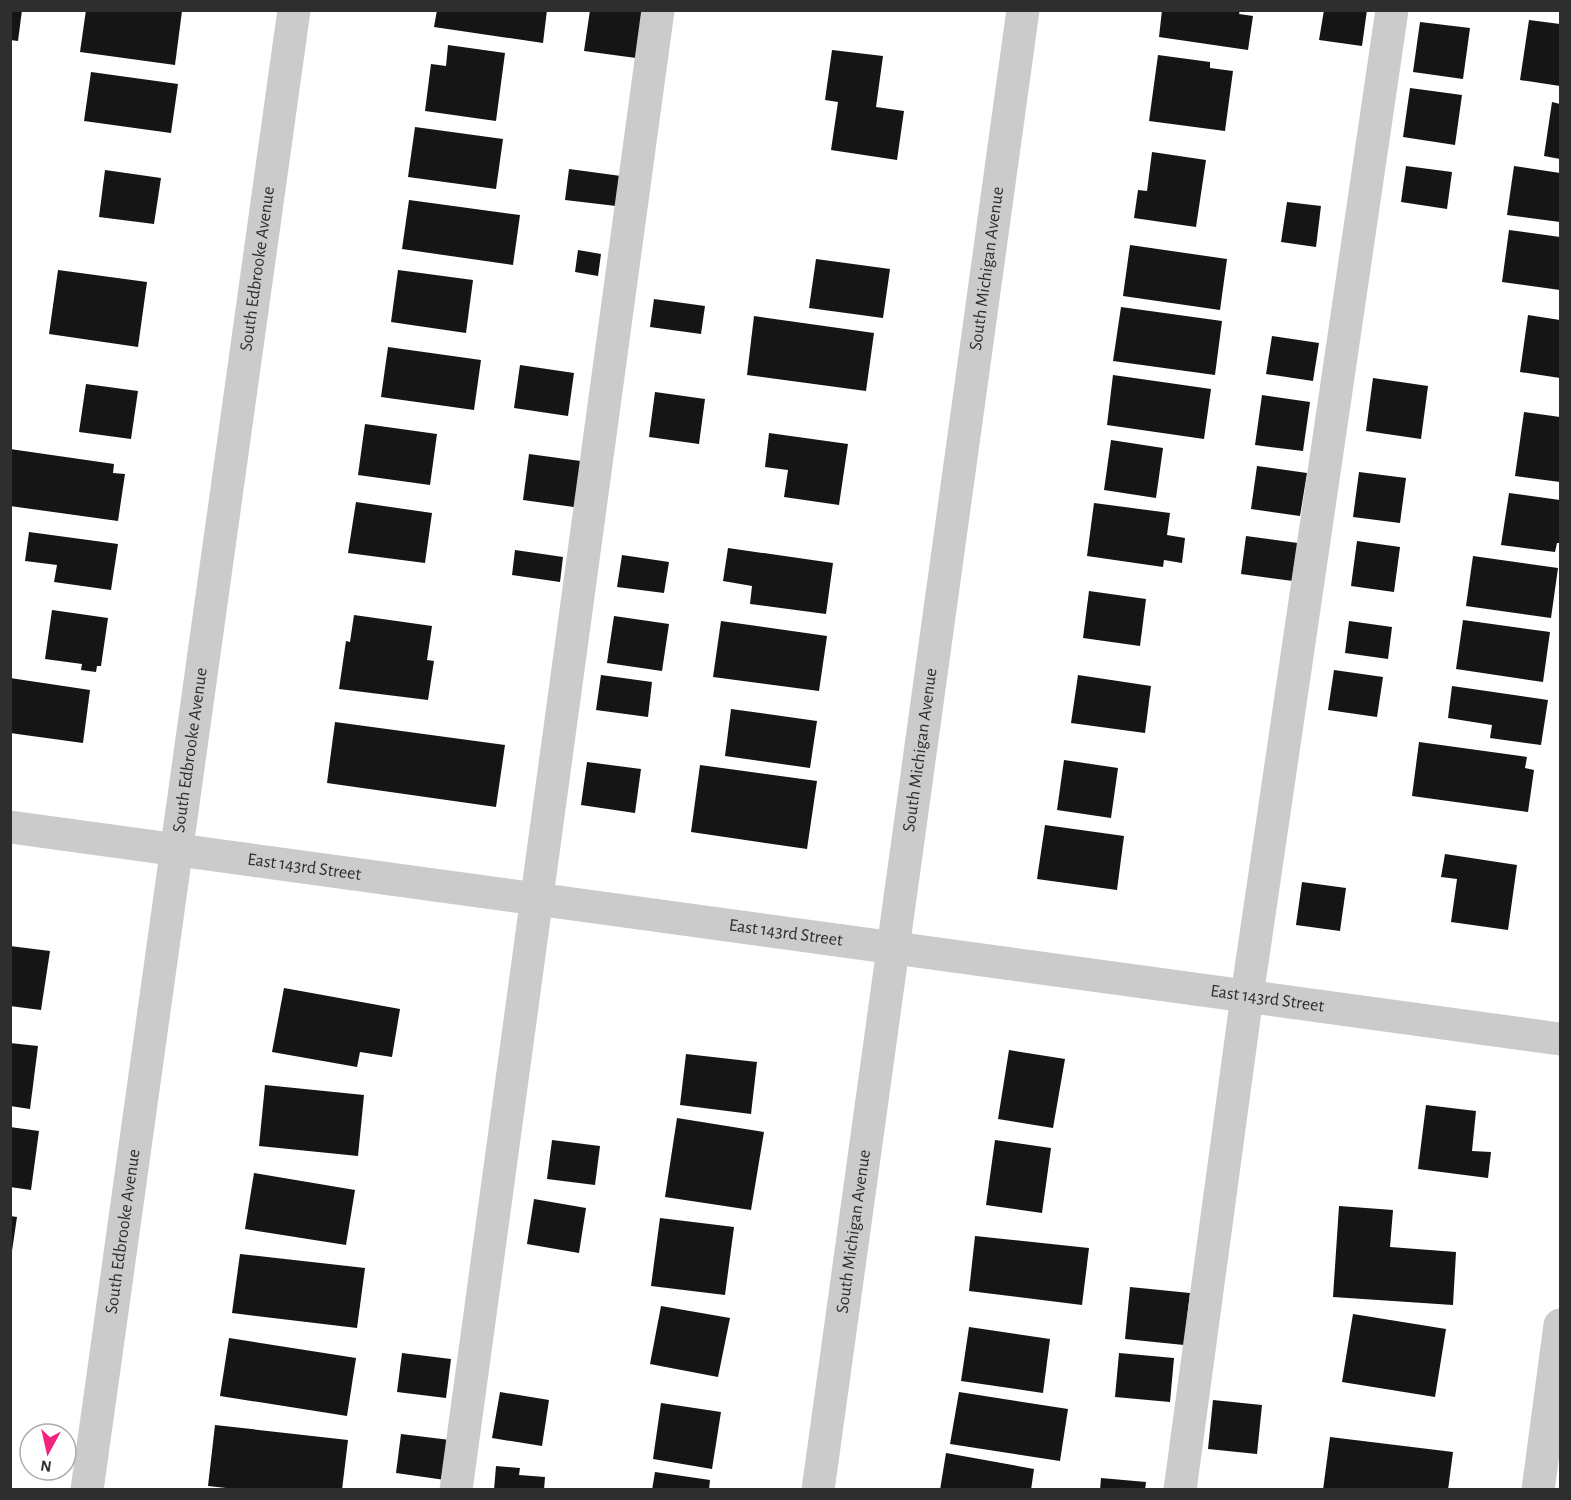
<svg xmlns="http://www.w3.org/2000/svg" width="1571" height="1500" font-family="'Alegreya Sans',sans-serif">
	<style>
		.building { fill: #151515 }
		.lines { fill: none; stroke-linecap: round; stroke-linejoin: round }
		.minor { stroke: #cbcbcb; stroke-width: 33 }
		.labels { text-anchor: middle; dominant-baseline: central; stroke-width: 6; stroke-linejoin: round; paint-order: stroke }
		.street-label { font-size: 18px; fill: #2e2e2e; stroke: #fff }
	</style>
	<rect width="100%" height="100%" fill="#fff"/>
	<g class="building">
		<polygon points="10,10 22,10 18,41 10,40"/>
		<polygon points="86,10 182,11 175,65 80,52"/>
		<polygon points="437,10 547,10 543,43 434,27"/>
		<polygon points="590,10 643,10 636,58 584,51"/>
		<polygon points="1162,10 1240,10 1239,14 1253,16 1248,50 1159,37"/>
		<polygon points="1324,10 1367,10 1362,46 1319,40"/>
		<polygon points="1529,20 1560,24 1560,86 1520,80"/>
		<polygon points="1420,22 1470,28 1463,79 1413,72"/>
		<polygon points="448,45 505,53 496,121 425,111 431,64 446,66"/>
		<polygon points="832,50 883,56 876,107 904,111 897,160 831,150 838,102 825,100"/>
		<polygon points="1158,55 1210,62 1210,68 1233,71 1225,131 1149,121"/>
		<polygon points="91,72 178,84 171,133 84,121"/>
		<polygon points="1410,88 1462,95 1455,145 1403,137"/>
		<polygon points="1552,102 1560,104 1560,159 1544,156"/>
		<polygon points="415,127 503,139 496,189 408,177"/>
		<polygon points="1152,152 1206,160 1196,227 1134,218 1138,190 1147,191"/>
		<polygon points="1406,166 1452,172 1447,209 1401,202"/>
		<polygon points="1514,166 1560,173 1560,222 1507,215"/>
		<polygon points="569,169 621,176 616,206 565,200"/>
		<polygon points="105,170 161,178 154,224 99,217"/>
		<polygon points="409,200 520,215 513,265 402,249"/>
		<polygon points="1287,202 1321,206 1316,247 1281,242"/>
		<polygon points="1509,230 1560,237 1560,290 1502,282"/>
		<polygon points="1130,245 1227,259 1220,310 1123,296"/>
		<polygon points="578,250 601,254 598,276 575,272"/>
		<polygon points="816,259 890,269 883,318 809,308"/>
		<polygon points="58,270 147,282 138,347 49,334"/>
		<polygon points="398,270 473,280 466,333 391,322"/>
		<polygon points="654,299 705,306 701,334 650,327"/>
		<polygon points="1121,307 1222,321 1215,375 1113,361"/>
		<polygon points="1528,315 1560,320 1560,378 1520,372"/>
		<polygon points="754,316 874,333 866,391 747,375"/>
		<polygon points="1272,336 1319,343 1313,381 1266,374"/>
		<polygon points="388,347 481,360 474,410 381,397"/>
		<polygon points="520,365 574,373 568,416 514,408"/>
		<polygon points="1113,375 1211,389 1204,439 1107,425"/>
		<polygon points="1373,378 1428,386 1421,439 1366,431"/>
		<polygon points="86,384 138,391 131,439 79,432"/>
		<polygon points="655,392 705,399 699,444 649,437"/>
		<polygon points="1262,395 1310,402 1303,451 1255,445"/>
		<polygon points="1524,412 1560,417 1560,482 1515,476"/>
		<polygon points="365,424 437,434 430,485 358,475"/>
		<polygon points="769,433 848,444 839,505 784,497 788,470 765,467"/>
		<polygon points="1111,440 1163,448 1156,498 1104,490"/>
		<polygon points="10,449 114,464 113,473 125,474 118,521 10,506"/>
		<polygon points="529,454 588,462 581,508 523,500"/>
		<polygon points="1257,466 1307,473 1300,516 1251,509"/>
		<polygon points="1359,472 1406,478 1400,523 1353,517"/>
		<polygon points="1509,493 1560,500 1560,543 1557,543 1555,552 1501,545"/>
		<polygon points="356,502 432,513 425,563 348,553"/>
		<polygon points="1094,503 1170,513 1167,535 1185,538 1182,563 1164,560 1163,567 1087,556"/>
		<polygon points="29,532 118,544 111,590 54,582 57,565 25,561"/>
		<polygon points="1246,536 1298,543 1293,581 1241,574"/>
		<polygon points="1357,541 1400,547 1394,592 1351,586"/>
		<polygon points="728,548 833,563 826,614 750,604 752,586 723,581"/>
		<polygon points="515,550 563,557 560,582 512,575"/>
		<polygon points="622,555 669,562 664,593 617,587"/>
		<polygon points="1473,556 1558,568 1551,618 1466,606"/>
		<polygon points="1089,591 1146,599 1140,646 1083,638"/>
		<polygon points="52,610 108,618 101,666 97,666 96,672 81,670 82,664 45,659"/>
		<polygon points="354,615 432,626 427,660 434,661 428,700 339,689 346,641 350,642"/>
		<polygon points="614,616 669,624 662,671 607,663"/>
		<polygon points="1463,620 1550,632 1543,682 1456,669"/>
		<polygon points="721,621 827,636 819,691 713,677"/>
		<polygon points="1349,621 1392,627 1388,659 1345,653"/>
		<polygon points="1334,670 1383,677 1377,717 1328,710"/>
		<polygon points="601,675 652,682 648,717 596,710"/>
		<polygon points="1078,675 1151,686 1145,733 1071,723"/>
		<polygon points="10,678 90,690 83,743 10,733"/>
		<polygon points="1452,686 1548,700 1541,745 1490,738 1492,725 1448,718"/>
		<polygon points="731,709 817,721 810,768 725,756"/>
		<polygon points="335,722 505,745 496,807 327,783"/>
		<polygon points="1419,742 1527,757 1525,768 1534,770 1528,812 1412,796"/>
		<polygon points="1064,760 1118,768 1111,818 1057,810"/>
		<polygon points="587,762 641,769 635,813 581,805"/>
		<polygon points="700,765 817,781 807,849 691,832"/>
		<polygon points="1045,825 1124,836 1117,890 1037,879"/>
		<polygon points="1445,854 1517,865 1508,930 1451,922 1457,879 1441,877"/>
		<polygon points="1302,882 1346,888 1340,931 1296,925"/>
		<polygon points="10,946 50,951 41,1010 10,1006"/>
		<polygon points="284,988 400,1009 392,1057 360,1052 357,1067 272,1052"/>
		<polygon points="10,1043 38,1046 30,1109 10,1106"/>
		<polygon points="1009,1050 1065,1059 1053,1128 998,1119"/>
		<polygon points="686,1054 757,1062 751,1114 680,1105"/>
		<polygon points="265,1085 364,1095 358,1156 259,1146"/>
		<polygon points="1426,1105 1476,1111 1472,1151 1491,1152 1488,1178 1418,1169"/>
		<polygon points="677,1118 764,1132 751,1210 665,1197"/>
		<polygon points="10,1127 39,1131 31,1190 10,1187"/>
		<polygon points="552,1140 600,1146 595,1185 547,1179"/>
		<polygon points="995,1140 1051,1148 1042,1213 986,1205"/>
		<polygon points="254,1173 355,1190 346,1245 245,1229"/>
		<polygon points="534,1199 586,1208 579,1253 527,1244"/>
		<polygon points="1339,1206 1393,1210 1390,1247 1456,1252 1453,1305 1333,1297"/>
		<polygon points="10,1216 17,1217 12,1251 10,1251"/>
		<polygon points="660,1218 734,1227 725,1295 651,1286"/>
		<polygon points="975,1236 1089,1248 1082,1305 969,1291"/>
		<polygon points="240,1254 365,1268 357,1328 232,1313"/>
		<polygon points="1130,1287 1190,1293 1184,1345 1125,1339"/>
		<polygon points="661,1306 730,1318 718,1377 650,1364"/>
		<polygon points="1353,1314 1446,1329 1435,1397 1342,1382"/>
		<polygon points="969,1327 1050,1339 1043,1393 961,1381"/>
		<polygon points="229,1338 356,1358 347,1416 220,1396"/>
		<polygon points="402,1353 451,1359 446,1398 397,1392"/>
		<polygon points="1119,1353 1174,1358 1170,1402 1115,1397"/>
		<polygon points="500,1392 549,1400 542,1446 492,1438"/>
		<polygon points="959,1392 1068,1409 1060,1461 950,1444"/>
		<polygon points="1213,1400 1262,1405 1257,1454 1208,1449"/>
		<polygon points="661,1403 721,1412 712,1469 653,1459"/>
		<polygon points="215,1425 348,1440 342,1490 244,1490 208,1486"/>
		<polygon points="401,1434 450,1440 445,1480 396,1473"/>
		<polygon points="1330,1437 1453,1452 1448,1490 1323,1490"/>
		<polygon points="946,1453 1034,1469 1031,1490 940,1490"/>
		<polygon points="496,1466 520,1468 519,1475 545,1477 544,1490 494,1490"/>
		<polygon points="655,1472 710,1480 709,1490 652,1490"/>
		<polygon points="1101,1478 1146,1482 1145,1490 1100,1490"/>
	</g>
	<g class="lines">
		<g class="minor">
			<path id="s1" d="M10 827 1560 1039"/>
			<path id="s2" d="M87 1490 294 10"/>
			<polyline points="456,1490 658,10"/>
			<path id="s3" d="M818 1490 1023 10"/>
			<polyline points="1180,1490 1247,996 1392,10"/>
			<polyline points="1538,1490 1560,1325"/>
		</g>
	</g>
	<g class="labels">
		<g class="street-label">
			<text stroke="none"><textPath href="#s2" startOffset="1233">South Edbrooke Avenue</textPath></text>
			<text stroke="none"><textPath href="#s3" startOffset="1233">South Michigan Avenue</textPath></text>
			<text stroke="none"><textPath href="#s2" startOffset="747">South Edbrooke Avenue</textPath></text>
			<text stroke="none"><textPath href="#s3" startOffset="747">South Michigan Avenue</textPath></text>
			<text stroke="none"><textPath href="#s1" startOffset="297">East 143rd Street</textPath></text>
			<text stroke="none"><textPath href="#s1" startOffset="783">East 143rd Street</textPath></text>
			<text stroke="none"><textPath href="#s1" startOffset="1269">East 143rd Street</textPath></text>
			<text stroke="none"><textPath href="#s2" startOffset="261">South Edbrooke Avenue</textPath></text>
			<text stroke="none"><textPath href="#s3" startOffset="261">South Michigan Avenue</textPath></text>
		</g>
	</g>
	<rect width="1571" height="1500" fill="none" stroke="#2e2e2e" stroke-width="24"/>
	<g transform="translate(48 1452) rotate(188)"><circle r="28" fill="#ffffff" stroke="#ababab" stroke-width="1.5"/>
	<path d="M0-4.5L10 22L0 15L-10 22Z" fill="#f1257f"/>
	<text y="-9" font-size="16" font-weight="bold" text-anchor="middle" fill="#2e2e2e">N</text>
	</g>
</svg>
